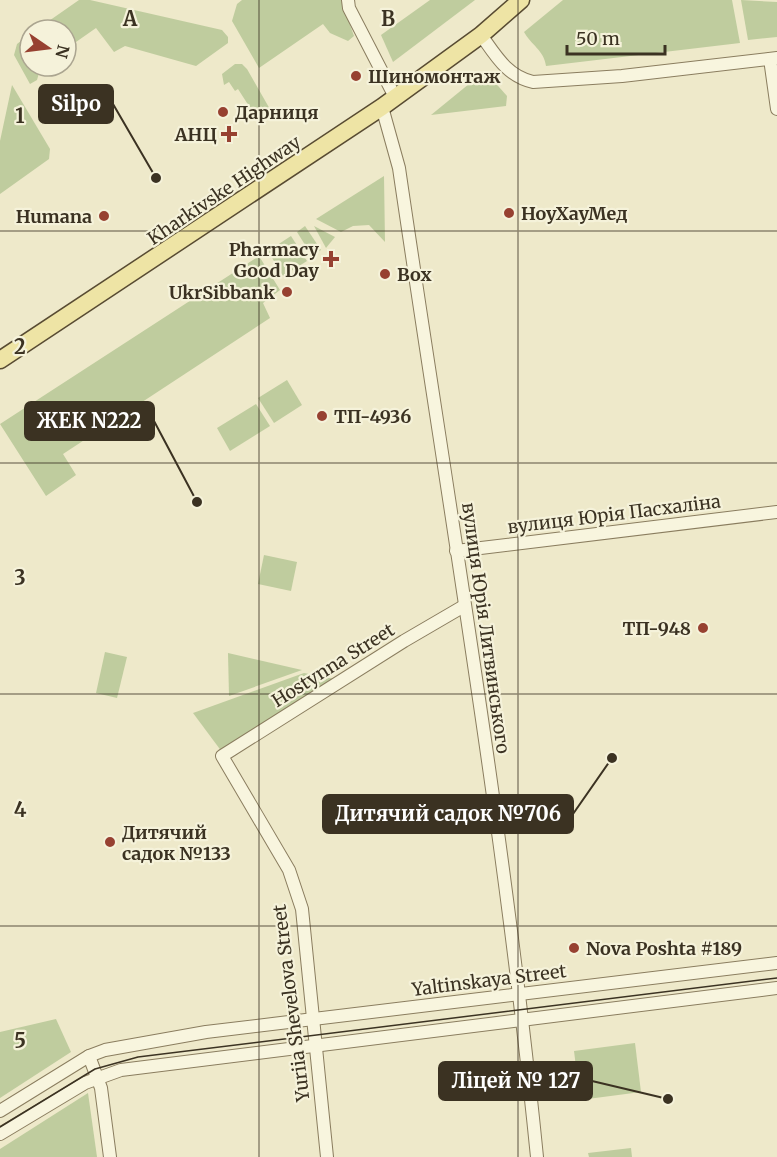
<svg xmlns="http://www.w3.org/2000/svg" width="777" height="1157" font-family="Merriweather,serif">
	<style>
		.green { fill: #bfcc9e }
		.lines { fill: none; stroke-linecap: round; stroke-linejoin: round }
		.minor-casing { stroke: #8a7d5f; stroke-width: 14 }
		.major-casing { stroke: #584b32; stroke-width: 19 }
		.minor { stroke: #f8f5de; stroke-width: 12 }
		.major { stroke: #eee4a5; stroke-width: 16 }
		.tram { stroke: #3b3222; stroke-width: 1.5 }
		.grid { fill: none; stroke: #3b3222; stroke-width: 1.5; stroke-opacity: 0.55 }
		.poi-dot { fill: #974131; stroke: #f5f2da; stroke-width: 2 }
		.labels { text-anchor: middle; dominant-baseline: central; stroke-width: 4.5; stroke-linejoin: round; paint-order: stroke }
		.poi-label { font-size: 18px; font-weight: bold; fill: #3b3222; stroke: #f5f2da; text-anchor: start }
		.street-label { font-size: 18px; fill: #3b3222; stroke: #f5f2da }
		.grid-label { font-size: 20px; text-anchor: middle; font-weight: bold; fill: #3b3222; stroke: #f5f2da; stroke-width: 4.5; stroke-linejoin: round; paint-order: stroke }
		.leader { fill: none; stroke: #3b3222; stroke-width: 2 }
		.callout-dot { fill: #3b3222; stroke: #f5f2da; stroke-width: 2 }
		.callout { fill: #3b3222; stroke: #3b3222; stroke-width: 2 }
		.callout-label { font-size: 20px; text-anchor: middle; font-weight: bold; fill: #fff }
	</style>
	<rect width="100%" height="100%" fill="#eee9ca"/>
	<g class="green">
		<polygon points="79,0 90,0 222,30 228,37 228,43 196,66 125,46 114,52 96,28 66,49 66,30 36,30"/>
		<polygon points="242,0 341,0 354,36 348,41 330,33 323,24 259,68 232,21 237,4"/>
		<polygon points="430,0 475,0 393,62 381,35"/>
		<path d="M563 0H732L740 43 546 66C544 50 531 45 524 32Z"/>
		<polygon points="741,0 777,2 777,37 748,40"/>
		<polygon points="30,34 30,66 41,66 37,80 30,84 14,55 17,44"/>
		<polygon points="235,64 242,64 247,69 271,111 258,120 238,89 235,91 229,82 224,85 222,74"/>
		<polygon points="480,75 491,78 507,96 506,106 431,115"/>
		<polygon points="12,85 50,149 49,159 0,194 0,141"/>
		<polygon points="384,176 385,242 369,225 353,226 341,232 316,219"/>
		<polygon points="305,226 321,250 312,256 297,232"/>
		<polygon points="314,226 335,237 326,248"/>
		<polygon points="291,236 307,261 283,276 268,251"/>
		<polygon points="259,256 280,290 263,303 270,318 63,454 76,475 46,496 0,424"/>
		<polygon points="287,380 302,405 274,423 258,398"/>
		<polygon points="256,404 270,426 230,451 217,428"/>
		<polygon points="264,555 297,562 291,591 258,584"/>
		<polygon points="105,652 127,657 117,698 96,693"/>
		<polygon points="228,653 302,670 229,696"/>
		<polygon points="304,673 335,679 222,752 193,713"/>
		<polygon points="56,1019 71,1052 0,1098 0,1032"/>
		<polygon points="635,1043 641,1092 580,1100 574,1051"/>
		<polygon points="88,1093 97,1157 0,1157 0,1149"/>
		<polygon points="631,1148 632,1157 589,1157 588,1153"/>
	</g>
	<g class="lines">
		<g class="minor-casing">
			<g id="minor">
				<polyline points="348,0 349,8 395,97"/>
				<path d="M481 35C496 56 507 76 533 82L622 76 777 58"/>
				<polyline points="770,59 777,109"/>
				<path d="M382 107 399 168C447 497 504 826 537 1157"/>
				<polyline points="456,551 777,512"/>
				<polyline points="89,1056 101,1088 110,1157"/>
				<polyline points="0,1111 89,1056 105,1050 206,1032 777,963"/>
				<polyline points="0,1134 85,1083 121,1070 777,988"/>
				<polyline points="327,1157 302,909 289,870 222,756 404,641 464,606"/>
			</g>
		</g>
		<g class="major-casing">
			<polyline id="major" points="0,360 382,107 481,35 521,0"/>
		</g>
		<use href="#minor" class="minor"/>
		<use href="#major" class="major"/>
		<polyline class="tram" points="0,1127 95,1069 138,1057 777,978"/>
	</g>
	<path class="grid" d="M259 0V1157M518 0V1157M0 231H777M0 463H777M0 694H777M0 926H777"/>
	<g class="poi-dot">
		<circle cx="356" cy="76" r="6"/>
		<circle cx="223" cy="112" r="6"/>
		<path d="M226 125h6v6h6v6h-6v6h-6v-6h-6v-6h6z"/>
		<circle cx="509" cy="213" r="6"/>
		<circle cx="104" cy="216" r="6"/>
		<path d="M328 250h6v6h6v6h-6v6h-6v-6h-6v-6h6z"/>
		<circle cx="385" cy="274" r="6"/>
		<circle cx="287" cy="292" r="6"/>
		<circle cx="322" cy="416" r="6"/>
		<circle cx="703" cy="628" r="6"/>
		<circle cx="110" cy="842" r="6"/>
		<circle cx="574" cy="948" r="6"/>
	</g>
	<g class="labels">
		<g class="poi-label">
			<text x="368" y="76">Шиномонтаж</text>
			<text x="235" y="112">Дарниця</text>
			<text x="217" y="134" text-anchor="end">АНЦ</text>
			<text x="521" y="213">НоуХауМед</text>
			<text x="92" y="216" text-anchor="end">Humana</text>
			<text x="319" y="249" text-anchor="end">Pharmacy<tspan x="319" dy="21">Good Day</tspan></text>
			<text x="397" y="274">Box</text>
			<text x="275" y="292" text-anchor="end">UkrSibbank</text>
			<text x="334" y="416">ТП-4936</text>
			<text x="691" y="628" text-anchor="end">ТП-948</text>
			<text x="122" y="832">Дитячий<tspan x="122" dy="21">садок №133</tspan></text>
			<text x="586" y="948">Nova Poshta #189</text>
		</g>
		<g class="street-label">
			<text transform="translate(224 190) rotate(-34)">Kharkivske Highway</text>
			<text transform="translate(614 514) rotate(-7)">вулиця Юрія Пасхаліна</text>
			<text transform="translate(486 628) rotate(82)">вулиця Юрія Литвинського</text>
			<text transform="translate(333 665) rotate(-32)">Hostynna Street</text>
			<text transform="translate(489 980) rotate(-7)">Yaltinskaya Street</text>
			<text transform="translate(291 1003) rotate(-97)">Yuriia Shevelova Street</text>
		</g>
	</g>
	<g class="grid-label">
		<text x="130" y="26">A</text>
		<text x="388" y="26">B</text>
		<text x="20" y="123">1</text>
		<text x="20" y="354">2</text>
		<text x="20" y="585">3</text>
		<text x="20" y="817">4</text>
		<text x="20" y="1048">5</text>
	</g>
	<path class="leader" d="M156 178L113 104M197 502L154 421M612 758L573 814M668 1099L592 1081"/>
	<g class="callout-dot">
		<circle cx="156" cy="178" r="6"/>
		<circle cx="197" cy="502" r="6"/>
		<circle cx="612" cy="758" r="6"/>
		<circle cx="668" cy="1099" r="6"/>
	</g>
	<g class="callout">
		<rect x="39" y="85" width="74" height="38" rx="6"/>
		<rect x="25" y="402" width="129" height="38" rx="6"/>
		<rect x="323" y="795" width="250" height="38" rx="6"/>
		<rect x="439" y="1062" width="153" height="38" rx="6"/>
	</g>
	<g class="callout-label">
		<text x="76" y="111">Silpo</text>
		<text x="89" y="428">ЖЕК N222</text>
		<text x="448" y="821">Дитячий садок №706</text>
		<text x="516" y="1088">Ліцей № 127</text>
	</g>
	<g transform="translate(48 48) rotate(104)"><circle r="28" fill="#f5f2da" stroke="#aba590" stroke-width="1.5"/>
	<path d="M0-4.5L10 22L0 15L-10 22Z" fill="#974131"/>
	<text y="-9" font-size="16" font-weight="bold" text-anchor="middle" fill="#3b3222">N</text>
	</g>
	<path d="M567 45v9h98v-9" fill="none" stroke="#3b3222" stroke-width="3"/>
	<text x="576" y="45" font-size="18" fill="#3b3222" stroke="#f5f2da" stroke-width="4.5" paint-order="stroke">50 m</text>
</svg>
